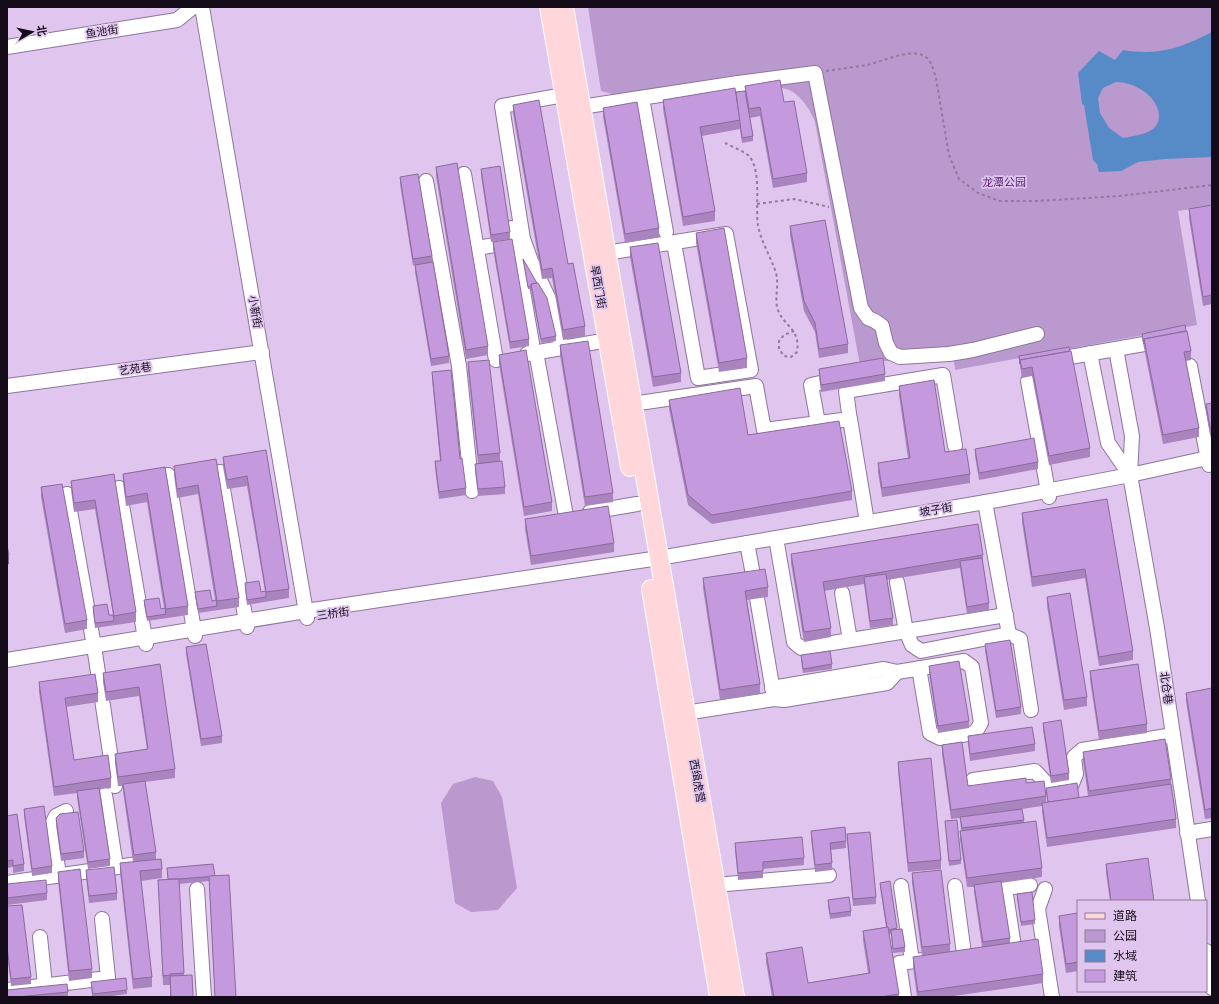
<svg xmlns="http://www.w3.org/2000/svg" width="1219" height="1004" font-family="'Roboto Condensed','Noto Sans SC',sans-serif">
	<style>
		.green { fill: #ba99ce }
		.water { fill: #578bc7; fill-rule: evenodd }
		.lines { fill: none; stroke-linecap: round; stroke-linejoin: round }
		.minor-casing { stroke: #8d759b; stroke-width: 16 }
		.major-casing { stroke: #fff; stroke-width: 20 }
		.path { stroke: #8f7b9a; stroke-width: 2; stroke-dasharray: 3 3; stroke-linecap: butt }
		.minor { stroke: #fff; stroke-width: 14 }
		.major { stroke: #ffd6d9; stroke-width: 18 }
		.wall { fill: #a984bf }
		.shaded-wall { fill: #8a6b9b }
		.building { fill: #c599de; stroke: #8a6b9b }
		.labels { text-anchor: middle; dominant-baseline: central; stroke-width: 3.5; stroke-linejoin: round; paint-order: stroke }
		.street-label { font-size: 11px; fill: #140b19; stroke: #e0c6ef }
		.park-label { font-size: 11px; fill: #551f6f; stroke: #e0c6ef }
	</style>
	<rect width="100%" height="100%" fill="#e0c6ef"/>
	<g class="green">
		<path d="M588 7H1212V206L1178 211 1197 325 955 370 954 361H882L860 365 815 122C810 108 796 88 780 88 770 88 759 91 748 92L738 75 616 95 601 91Z"/>
		<polygon points="475,777 493,781 502,797 517,888 498,910 471,912 455,903 441,803 453,784"/>
	</g>
	<path class="water" d="M1212 32V157L1165 159 1138 162 1121 171 1099 172 1097 164 1093 160 1084 105 1082 104 1078 73 1099 51 1115 60 1123 50C1158 56 1181 48 1212 32ZM1116 82C1125 82 1134 85 1142 90 1154 97 1167 117 1153 129 1144 135 1134 136 1123 138L1109 128 1100 113 1098 98 1103 88Z"/>
	<g class="lines">
		<g class="minor-casing">
			<g id="minor">
				<polyline points="202,7 307,618"/>
				<polyline points="7,47 177,20 193,7"/>
				<polyline points="738,83 815,73 861,308 868,318 875,321 882,326 886,343 891,353 900,357 949,354 973,350 1037,334"/>
				<polyline points="642,98 666,232"/>
				<polyline points="581,107 738,83 739,92"/>
				<polyline points="464,174 496,360"/>
				<polyline points="426,181 459,366 472,491"/>
				<polyline points="512,228 532,343"/>
				<polyline points="477,248 512,242"/>
				<polyline points="606,253 726,234 751,370 698,378 674,243"/>
				<polyline points="560,340 555,312 531,261 523,239 502,106 564,95"/>
				<polyline points="536,352 566,516"/>
				<polyline points="1090,353 1108,443 1130,475 1132,436 1116,349"/>
				<polyline points="527,354 608,340"/>
				<polyline points="1070,357 1144,344"/>
				<polyline points="1190,366 1209,465"/>
				<polyline points="1028,381 1049,497"/>
				<polyline points="7,386 262,352"/>
				<polyline points="632,404 756,386 764,430 850,419 867,522"/>
				<polyline points="850,421 846,391 943,375 955,446"/>
				<polyline points="818,423 811,385 820,383"/>
				<polyline points="220,472 247,627"/>
				<polyline points="168,475 195,636"/>
				<polyline points="1130,475 1157,628 1198,901"/>
				<polyline points="119,488 146,644"/>
				<polyline points="67,494 94,646 115,786"/>
				<polyline points="985,502 1009,634 1020,639 1031,710"/>
				<polyline points="590,512 637,504"/>
				<polyline points="776,538 794,642 801,648 1006,615"/>
				<polyline points="747,543 754,580"/>
				<polyline points="897,582 906,631 912,645 921,651 1009,634"/>
				<polyline points="842,593 850,640"/>
				<polyline points="757,598 774,697"/>
				<polyline points="7,660 306,611 659,558 1003,499 1130,475 1212,457"/>
				<polyline points="897,672 964,661 972,667 981,723 975,733 940,738 930,733 919,668"/>
				<polyline points="685,713 774,699 784,700 887,683 897,672 884,669 772,688"/>
				<polyline points="973,780 1035,771 1045,782 1052,788 1072,784 1076,774 1074,757 1082,750 1173,735"/>
				<polyline points="105,795 116,867"/>
				<polyline points="1187,833 1212,829"/>
				<polyline points="59,876 52,824 56,816 66,811"/>
				<polyline points="7,883 138,864"/>
				<polyline points="715,885 829,875"/>
				<polyline points="901,886 912,961"/>
				<polyline points="955,886 964,954"/>
				<polyline points="197,889 204,997"/>
				<polyline points="1045,889 1038,909 1052,997"/>
				<polyline points="40,937 45,985"/>
				<polyline points="1014,947 1005,888 1030,885"/>
				<polyline points="1206,951 1212,988"/>
				<polyline points="7,990 108,978 102,919"/>
				<polyline points="904,997 899,963 931,959"/>
			</g>
		</g>
		<g class="major-casing">
			<g id="major">
				<polyline points="549,7 630,467"/>
				<polyline points="564,7 735,997"/>
				<polyline points="651,589 719,997"/>
			</g>
		</g>
		<g class="path">
			<path d="M826 71C840 69 854 67 867 65 881 62 908 49 922 55 931 58 933 69 936 78L949 155 959 179 978 193 1000 201H1037L1120 196 1212 185"/>
			<path d="M725 143C731 146 745 152 749 156 762 171 755 206 758 225 761 242 771 257 776 273 779 284 775 297 777 307 782 326 801 328 797 352L791 357 784 356 779 349V341L784 335 794 331"/>
			<polyline points="757,204 794,199 829,207"/>
		</g>
		<use href="#minor" class="minor"/>
		<use href="#major" class="major"/>
	</g>
	<g class="wall">
		<polygon points="745,86 784,102 807,173 807,182 773,188 760,116 750,118 753,136 753,141 742,143 740,129 702,136 715,211 715,221 683,226 663,109 663,100 745,91"/>
		<polygon points="513,105 568,264 585,326 585,336 563,340 552,278 542,279 513,114"/>
		<polygon points="603,108 659,228 659,237 625,243 603,117"/>
		<polygon points="436,167 488,346 488,355 466,359 436,176"/>
		<polygon points="481,169 510,232 510,239 491,242 481,176"/>
		<polygon points="400,177 432,256 432,262 449,356 449,363 431,366 415,272 415,265 413,266 400,184"/>
		<polygon points="1212,205 1212,304 1203,306 1189,218 1189,209"/>
		<polygon points="790,226 848,344 848,353 819,358 815,332 804,311 790,235"/>
		<polygon points="696,233 747,358 747,368 719,372 696,243"/>
		<polygon points="493,242 529,339 529,346 510,349 493,249"/>
		<polygon points="630,247 681,373 681,382 653,387 630,257"/>
		<polygon points="523,259 556,336 556,341 541,343 531,289 528,289"/>
		<polygon points="1142,334 1191,351 1191,360 1186,361 1199,428 1199,437 1163,444 1144,348 1142,338"/>
		<polygon points="560,345 613,493 613,502 585,506 560,355"/>
		<polygon points="1069,347 1090,448 1090,457 1049,465 1032,376 1022,378 1019,360 1019,356"/>
		<polygon points="499,355 552,502 552,511 524,516 499,364"/>
		<polygon points="468,362 500,453 500,461 505,487 505,494 478,496 475,471 475,464 478,463 468,372"/>
		<polygon points="819,369 885,374 885,381 821,392 819,376"/>
		<polygon points="432,372 460,459 466,488 466,495 439,499 435,468 435,461 440,461 432,379"/>
		<polygon points="899,386 945,452 970,474 970,483 882,497 878,472 878,463 908,458 899,395"/>
		<polygon points="669,400 748,435 852,491 852,500 712,524 688,505 669,409"/>
		<polygon points="1212,403 1212,434 1210,435 1206,411 1206,404"/>
		<polygon points="975,449 1038,462 1038,469 979,480 975,456"/>
		<polygon points="266,450 289,589 289,598 247,605 245,588 245,583 261,592 265,591 247,486 227,489 223,467 223,457"/>
		<polygon points="216,459 239,598 239,607 198,613 195,596 195,592 212,601 215,600 198,494 177,498 174,475 174,466"/>
		<polygon points="165,467 188,606 188,615 147,621 144,604 144,600 161,609 164,608 147,502 126,506 123,483 123,474"/>
		<polygon points="114,474 136,612 136,622 95,628 93,611 93,606 109,615 113,615 95,509 74,512 71,490 71,481"/>
		<polygon points="41,487 87,620 87,629 65,633 41,497"/>
		<polygon points="1107,499 1133,651 1133,660 1099,666 1085,578 1032,587 1022,522 1022,513"/>
		<polygon points="525,519 614,543 614,552 531,565 525,529"/>
		<polygon points="791,554 983,555 983,563 989,603 989,610 967,614 960,568 887,580 893,618 893,625 870,628 864,584 824,591 831,628 831,637 804,642 791,563"/>
		<polygon points="703,578 768,587 768,597 747,600 760,684 760,694 720,700 703,588"/>
		<polygon points="1047,597 1087,697 1087,706 1064,710 1047,606"/>
		<polygon points="985,644 1021,707 1021,714 996,718 985,651"/>
		<polygon points="186,647 222,736 222,743 201,746 186,654"/>
		<polygon points="801,655 832,664 832,669 803,673 801,660"/>
		<polygon points="160,664 175,769 175,778 145,782 156,852 156,859 162,869 162,878 141,881 152,977 152,987 133,989 120,872 120,863 133,862 123,791 123,786 118,786 115,763 115,754 147,749 139,696 106,701 103,682 103,673"/>
		<polygon points="929,666 969,721 969,728 938,733 929,673"/>
		<polygon points="1090,671 1147,724 1147,733 1099,740 1090,680"/>
		<polygon points="39,682 98,693 98,702 66,707 74,760 111,778 111,788 100,789 110,859 110,866 88,869 77,798 77,793 54,796 39,692"/>
		<polygon points="1212,688 1212,818 1205,819 1186,702 1186,693"/>
		<polygon points="1043,723 1069,773 1069,780 1051,783 1043,730"/>
		<polygon points="968,736 1035,744 1035,751 970,761 968,743"/>
		<polygon points="942,745 968,786 1026,783 1046,796 1046,803 1047,802 1046,788 1079,798 1088,796 1083,761 1083,752 1171,779 1171,785 1176,819 1176,828 1047,847 1042,812 1042,806 1022,809 1024,822 1042,868 1042,877 1001,883 1010,938 1010,944 1043,974 1043,983 947,997 917,997 913,967 913,957 922,956 912,883 912,873 950,944 950,952 982,947 974,892 974,887 967,887 960,840 960,831 961,831 960,818 951,819 942,754"/>
		<polygon points="898,762 941,860 941,869 908,872 898,771"/>
		<polygon points="24,809 52,866 52,873 32,876 24,816"/>
		<polygon points="7,816 24,864 24,871 13,873 13,867 7,868"/>
		<polygon points="56,818 84,851 84,858 61,861 56,825"/>
		<polygon points="945,821 961,860 961,864 949,866"/>
		<polygon points="811,831 846,841 846,848 831,850 832,863 832,870 815,872 811,838"/>
		<polygon points="847,834 876,897 876,904 853,906 847,841"/>
		<polygon points="735,843 804,858 804,865 763,869 763,878 738,880 735,850"/>
		<polygon points="1106,864 1154,901 1110,901 1106,873"/>
		<polygon points="167,868 215,876 236,997 215,997 209,881 179,884 184,975 193,997 170,997 170,985 163,985 158,880 168,879"/>
		<polygon points="86,870 117,893 117,900 89,903 86,877"/>
		<polygon points="58,872 92,969 92,978 69,981 58,881"/>
		<polygon points="890,881 897,930 905,947 905,952 893,953 891,934 889,934 899,997 772,997 766,962 766,953 808,983 868,973 863,940 863,931 886,927 880,887 880,883"/>
		<polygon points="7,884 47,893 47,900 7,905"/>
		<polygon points="1017,894 1035,920 1035,924 1021,926 1017,899"/>
		<polygon points="828,900 851,911 851,916 830,919 828,905"/>
		<polygon points="7,906 31,977 31,984 11,986 7,954"/>
		<polygon points="1078,913 1078,971 1066,973 1059,926 1059,916"/>
		<polygon points="91,982 127,990 127,994 105,997 92,997"/>
		<polygon points="68,992 68,996 63,997 7,997"/>
	</g>
	<polygon class="shaded-wall" points="9,555 9,564 7,565 7,556"/>
	<g class="building">
		<polygon points="780,80 784,102 794,101 807,173 773,179 760,107 749,109 745,86"/>
		<polygon points="735,88 740,120 700,127 715,211 683,217 663,100"/>
		<polygon points="745,91 753,136 742,138 736,92"/>
		<polygon points="539,100 568,264 573,263 585,326 563,330 552,268 542,270 513,105"/>
		<polygon points="637,102 659,228 625,234 603,108"/>
		<polygon points="457,163 488,346 466,350 436,167"/>
		<polygon points="500,166 510,232 491,235 481,169"/>
		<polygon points="418,174 432,256 413,259 400,177"/>
		<polygon points="1212,205 1212,295 1203,297 1189,209"/>
		<polygon points="825,220 848,344 819,349 815,323 804,301 790,226"/>
		<polygon points="724,228 747,358 719,363 696,233"/>
		<polygon points="512,239 529,339 510,342 493,242"/>
		<polygon points="658,243 681,373 653,377 630,247"/>
		<polygon points="523,259 537,283 531,284 531,286 528,287"/>
		<polygon points="433,262 449,356 431,359 415,265"/>
		<polygon points="538,283 547,298 556,336 541,339 531,284"/>
		<polygon points="1185,325 1186,331 1144,339 1144,344 1142,334"/>
		<polygon points="1187,331 1191,351 1184,352 1199,428 1163,435 1144,339"/>
		<polygon points="588,341 613,493 585,497 560,345"/>
		<polygon points="1069,347 1070,351 1020,360 1020,364 1019,356"/>
		<polygon points="526,350 552,502 524,507 499,355"/>
		<polygon points="1071,351 1090,448 1049,456 1032,367 1022,369 1020,360"/>
		<polygon points="883,358 885,374 821,385 819,369"/>
		<polygon points="489,360 500,453 478,455 468,362"/>
		<polygon points="451,370 460,459 462,458 466,488 439,492 435,461 441,461 432,372"/>
		<polygon points="934,380 945,452 966,449 970,474 882,488 878,463 910,458 899,386"/>
		<polygon points="740,388 748,435 839,421 852,491 712,515 688,495 669,400"/>
		<polygon points="1212,403 1212,427 1210,428 1206,404"/>
		<polygon points="1034,438 1038,462 979,473 975,449"/>
		<polygon points="266,450 289,589 266,592 247,476 227,480 223,457"/>
		<polygon points="216,459 239,598 217,601 198,485 177,489 174,466"/>
		<polygon points="502,461 505,487 478,489 475,464"/>
		<polygon points="165,467 188,606 166,609 147,493 126,497 123,474"/>
		<polygon points="114,474 136,612 114,616 95,500 74,503 71,481"/>
		<polygon points="62,484 87,620 65,624 41,487"/>
		<polygon points="1107,499 1133,651 1099,657 1085,569 1032,577 1022,513"/>
		<polygon points="608,506 614,543 531,556 525,519"/>
		<polygon points="978,524 983,555 823,582 831,628 804,632 791,554"/>
		<polygon points="7,545 9,555 7,556"/>
		<polygon points="982,558 989,603 967,607 960,561"/>
		<polygon points="765,569 768,587 745,591 760,684 720,690 703,578"/>
		<polygon points="886,574 893,618 870,621 864,577"/>
		<polygon points="259,581 261,592 266,591 266,597 247,600 245,583"/>
		<polygon points="210,590 212,601 216,600 217,606 198,609 195,592"/>
		<polygon points="1070,593 1087,697 1064,700 1047,597"/>
		<polygon points="159,598 161,609 165,608 166,614 147,617 144,600"/>
		<polygon points="107,604 109,615 113,615 114,621 95,623 93,606"/>
		<polygon points="1010,640 1021,707 996,711 985,644"/>
		<polygon points="206,644 222,736 201,739 186,647"/>
		<polygon points="830,651 832,664 803,669 801,655"/>
		<polygon points="959,661 969,721 938,726 929,666"/>
		<polygon points="160,664 175,769 118,777 115,754 148,749 139,687 106,692 103,673"/>
		<polygon points="1138,664 1147,724 1099,731 1090,671"/>
		<polygon points="95,674 98,693 65,698 74,760 108,755 111,778 54,787 39,682"/>
		<polygon points="1212,688 1212,808 1205,810 1186,693"/>
		<polygon points="1061,720 1069,773 1051,776 1043,723"/>
		<polygon points="1032,727 1035,744 970,754 968,736"/>
		<polygon points="1165,739 1171,779 1089,791 1083,752"/>
		<polygon points="962,742 968,786 1026,778 1026,783 1044,781 1046,796 951,810 942,745"/>
		<polygon points="931,758 941,860 908,863 898,762"/>
		<polygon points="145,781 156,852 134,855 123,784"/>
		<polygon points="1077,783 1079,798 1048,802 1046,788"/>
		<polygon points="1171,784 1176,819 1047,838 1042,803"/>
		<polygon points="99,788 110,859 88,862 77,791"/>
		<polygon points="44,806 52,866 32,869 24,809"/>
		<polygon points="1022,809 1024,820 962,828 960,817"/>
		<polygon points="78,812 84,851 61,854 56,818 60,814"/>
		<polygon points="17,814 24,864 13,866 13,860 7,861 7,816"/>
		<polygon points="957,820 961,860 949,861 945,821"/>
		<polygon points="1036,821 1042,868 967,878 960,831"/>
		<polygon points="845,827 846,841 830,843 832,863 815,865 811,831"/>
		<polygon points="870,832 876,897 853,899 847,834"/>
		<polygon points="802,837 804,858 763,862 763,871 738,873 735,843"/>
		<polygon points="1148,858 1154,901 1111,901 1106,864"/>
		<polygon points="161,859 162,869 140,871 152,977 133,979 120,863"/>
		<polygon points="213,864 215,876 179,879 168,879 167,868"/>
		<polygon points="114,867 117,893 89,896 86,870"/>
		<polygon points="80,869 92,969 69,971 58,872"/>
		<polygon points="941,870 950,944 922,947 912,873"/>
		<polygon points="229,875 236,997 215,997 209,876"/>
		<polygon points="179,879 184,973 170,974 170,975 163,976 158,880"/>
		<polygon points="46,880 47,893 7,898 7,884"/>
		<polygon points="890,881 897,928 888,930 888,927 887,927 880,883"/>
		<polygon points="1001,881 1010,938 983,942 974,885"/>
		<polygon points="1032,892 1035,920 1021,922 1017,894"/>
		<polygon points="849,897 851,911 830,914 828,900"/>
		<polygon points="22,905 31,977 11,979 7,947 7,906"/>
		<polygon points="1078,913 1078,962 1066,964 1059,916"/>
		<polygon points="888,927 899,994 880,997 774,997 766,953 802,947 808,983 870,973 863,931"/>
		<polygon points="902,929 905,947 893,949 891,930"/>
		<polygon points="1038,939 1043,974 918,992 913,957"/>
		<polygon points="192,975 193,997 171,997 170,976"/>
		<polygon points="126,978 127,990 93,994 91,982"/>
		<polygon points="67,984 68,992 17,997 7,997 7,990"/>
	</g>
	<g class="labels">
		<g class="street-label">
			<text transform="translate(102 32) rotate(-9)">鱼池街</text>
			<text transform="translate(598 287) rotate(80)">旱西门街</text>
			<text transform="translate(255 312) rotate(80)">小新街</text>
			<text transform="translate(135 369) rotate(-8)">艺苑巷</text>
			<text transform="translate(936 510) rotate(-10)">坡子街</text>
			<text transform="translate(333 614) rotate(-8)">三桥街</text>
			<text transform="translate(1166 688) rotate(82)">北仓巷</text>
			<text transform="translate(697 781) rotate(80)">西缉虎营</text>
		</g>
		<g class="park-label">
			<text x="1004" y="182">龙潭公园</text>
		</g>
	</g>
	<rect width="1219" height="1004" fill="none" stroke="#140b19" stroke-width="16"/>
	<rect x="1077" y="900" width="130" height="92" fill="#e0c6ef" stroke="#8e7b99"/>
	<rect x="1085" y="913" width="20" height="6" fill="#ffd6d9" stroke="#8e7b99"/>
	<text x="1113" y="920" font-size="12" fill="#140b19">道路</text>
	<rect x="1085" y="930" width="20" height="12" fill="#ba99ce" stroke="#8e7b99"/>
	<text x="1113" y="940" font-size="12" fill="#140b19">公园</text>
	<rect x="1085" y="950" width="20" height="12" fill="#578bc7" stroke="#8e7b99"/>
	<text x="1113" y="960" font-size="12" fill="#140b19">水域</text>
	<rect x="1085" y="970" width="20" height="12" fill="#c599de" stroke="#8e7b99"/>
	<text x="1113" y="980" font-size="12" fill="#140b19">建筑</text>
	<g transform="translate(32 32) rotate(81)" stroke="#e0c6ef" stroke-width="3" paint-order="stroke">
	<path d="M0-3L7 15L0 10L-7 15Z" fill="#140b19"/>
	<text y="-6" font-size="11" font-weight="bold" text-anchor="middle" fill="#140b19">北</text>
	</g>
</svg>
